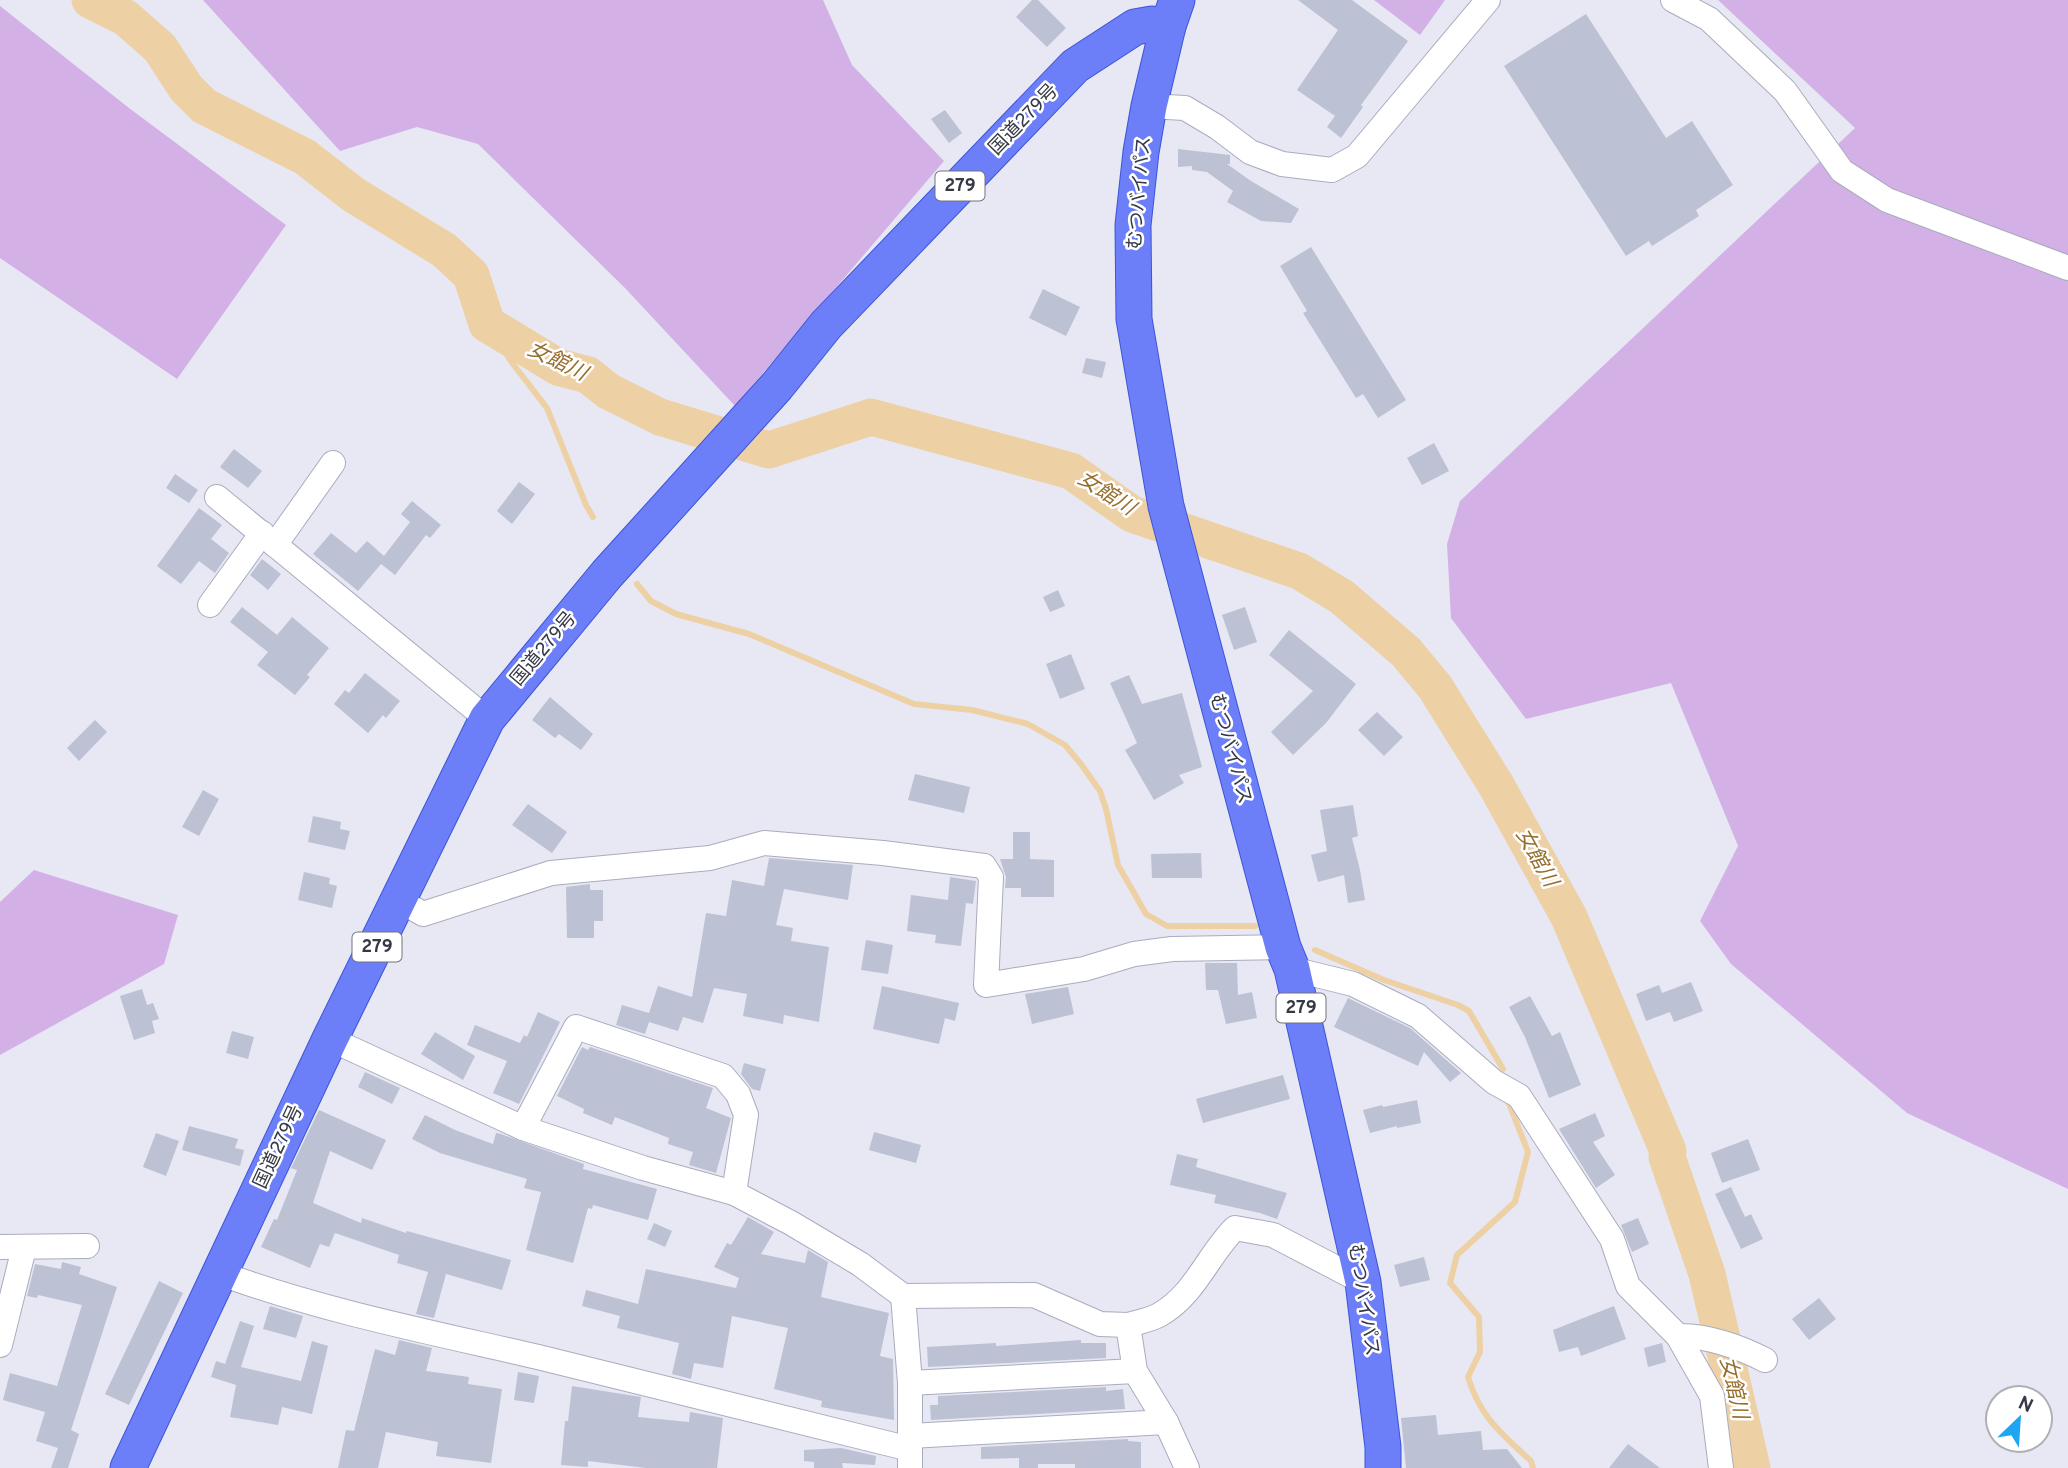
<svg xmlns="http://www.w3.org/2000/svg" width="2068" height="1468" font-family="Overpass,'Noto Sans JP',sans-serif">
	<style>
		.green { fill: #d3b1e6 }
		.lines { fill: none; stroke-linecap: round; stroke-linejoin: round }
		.stream { stroke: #edd1a5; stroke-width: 6 }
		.river { stroke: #edd1a5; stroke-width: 37 }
		.building { fill: #bcc1d4 }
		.minor-casing { stroke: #a9acbe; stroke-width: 26 }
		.highway-casing { stroke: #3c55d7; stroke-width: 37 }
		.minor { stroke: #fff; stroke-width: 24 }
		.highway { stroke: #6c7ef8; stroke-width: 35 }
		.labels { text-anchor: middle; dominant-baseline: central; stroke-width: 5; stroke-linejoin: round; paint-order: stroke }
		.shield { fill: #fff; stroke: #72747d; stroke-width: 2 }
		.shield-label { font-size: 18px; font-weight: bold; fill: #363945 }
		.street-label { font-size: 19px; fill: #363945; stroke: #fff }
		.water-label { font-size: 21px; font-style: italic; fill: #966f2e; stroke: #fff }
	</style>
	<rect width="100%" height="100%" fill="#e7e8f3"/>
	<g class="green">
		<polygon points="203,0 823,0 852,65 944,161 735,406 625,288 478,144 417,127 340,151"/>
		<polygon points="1374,0 1445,0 1420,35"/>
		<polygon points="1718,0 2068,0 2068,1189 1907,1113 1731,964 1700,921 1738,846 1671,683 1526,719 1451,618 1447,544 1460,501 1855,128"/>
		<polygon points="0,6 129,108 286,225 177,379 0,258"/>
		<polygon points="34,870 178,915 164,964 0,1055 0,902"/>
	</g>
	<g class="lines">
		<g class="stream">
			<polyline points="487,324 513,364 547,408 586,505 593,517"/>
			<polyline points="637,584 651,601 676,614 749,634 914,704 972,710 1028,724 1065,745 1081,764 1100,791 1106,809 1118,865 1146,914 1167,926 1255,926"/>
			<polyline points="1315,950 1384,980 1458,1005 1469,1011 1503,1069"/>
			<path d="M1508 1101 1528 1152 1515 1202 1457 1255 1450 1283 1479 1317 1480 1352 1468 1377C1480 1417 1501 1433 1531 1461L1533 1468"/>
		</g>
		<polyline class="river" points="90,0 126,18 160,48 186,88 204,106 305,157 354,195 444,250 471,275 487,324 558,367 588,375 608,391 660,417 769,450 871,417 1071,471 1132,514 1299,571 1342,597 1406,652 1435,687 1496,785 1569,917 1668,1151 1667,1157 1707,1274 1752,1468"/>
	</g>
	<g class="building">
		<polygon points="1032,0 1038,0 1066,28 1047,47 1016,17"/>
		<polygon points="1298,0 1352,0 1408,41 1361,105 1363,107 1341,138 1327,127 1335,116 1297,90 1338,30"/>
		<polygon points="1586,14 1666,138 1692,121 1733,185 1696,210 1699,216 1652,246 1649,241 1626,256 1504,66"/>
		<polygon points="945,110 962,133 949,143 931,119"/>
		<polygon points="1178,149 1230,155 1230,164 1227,164 1251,181 1299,209 1291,223 1261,221 1227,202 1233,191 1207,172 1192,170 1192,166 1178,167"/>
		<polygon points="1311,247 1406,400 1378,418 1363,394 1356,398 1303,313 1307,311 1280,266"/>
		<polygon points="1043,289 1080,307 1066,336 1029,318"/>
		<polygon points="1086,358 1106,362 1102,378 1082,373"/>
		<polygon points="1434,443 1449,471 1422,485 1407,458"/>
		<polygon points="234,449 262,471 248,488 220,467"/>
		<polygon points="175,474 198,490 189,503 166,488"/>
		<polygon points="519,482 535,494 512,524 497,511"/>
		<polygon points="412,501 441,525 430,538 426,535 395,575 381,564 358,591 313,554 331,533 356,553 367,541 384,556 410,522 401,514"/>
		<polygon points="199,508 222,525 211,539 229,553 215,573 199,561 181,584 157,566"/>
		<polygon points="262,559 281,574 268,590 250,575"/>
		<polygon points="1058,590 1065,606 1050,612 1043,597"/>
		<polygon points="242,607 277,635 292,617 329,648 307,675 310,677 295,695 257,665 268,652 230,622"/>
		<polygon points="1245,607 1257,642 1234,650 1222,615"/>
		<polygon points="1289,630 1356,684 1326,723 1293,755 1271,732 1313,691 1269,655"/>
		<polygon points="1071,654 1085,689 1060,699 1046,664"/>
		<polygon points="365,673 400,701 386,718 383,715 368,733 334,704 345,690 349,693"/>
		<polygon points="1129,675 1142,704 1182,693 1202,767 1179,775 1184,783 1154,800 1125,750 1137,743 1110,683"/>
		<polygon points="550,697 593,734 581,750 559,734 555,738 532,720"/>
		<polygon points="1377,712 1403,737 1384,756 1358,730"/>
		<polygon points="95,720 107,732 79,761 67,748"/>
		<polygon points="915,774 970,787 964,813 908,800"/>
		<polygon points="203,790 219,799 199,836 182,827"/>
		<polygon points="528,804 567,832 552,853 512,825"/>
		<polygon points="1353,805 1358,836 1352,838 1360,870 1365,900 1348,903 1344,875 1318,882 1311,855 1327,851 1320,810"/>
		<polygon points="313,816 341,822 340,829 350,831 345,850 308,842"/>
		<polygon points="1013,832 1030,832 1030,859 1054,860 1054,897 1021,897 1021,888 1005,888 1006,877 1000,859 1013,859"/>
		<polygon points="1201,853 1202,878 1152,878 1151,854"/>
		<polygon points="769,858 853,865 848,900 784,889 776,925 793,928 791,941 829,947 819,1022 784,1015 783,1024 743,1016 747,994 714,988 703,1023 683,1017 678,1031 649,1022 645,1034 616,1025 622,1005 649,1013 658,986 692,997 706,913 726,916 732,880 764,886"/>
		<polygon points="304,872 330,878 329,884 337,886 332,908 298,900"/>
		<polygon points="950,877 976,881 973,904 966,903 961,946 935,943 936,935 907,931 911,895 948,900"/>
		<polygon points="590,884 590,890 603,890 603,921 594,921 594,938 567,938 566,887"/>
		<polygon points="866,940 893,945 888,974 861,970"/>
		<polygon points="1205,963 1237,963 1238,995 1252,992 1257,1018 1226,1024 1218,990 1206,990"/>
		<polygon points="1691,982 1703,1011 1674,1022 1670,1012 1646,1021 1636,994 1659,985 1662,993"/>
		<polygon points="882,986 959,1003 955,1021 945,1018 939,1044 873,1029"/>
		<polygon points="1068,987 1074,1014 1032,1024 1025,994"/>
		<polygon points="142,989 147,1005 153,1003 159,1019 152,1021 155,1033 134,1040 120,996"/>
		<polygon points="1530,996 1552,1036 1560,1032 1581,1085 1549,1098 1525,1037 1509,1007"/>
		<polygon points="1348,998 1410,1028 1461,1073 1450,1082 1424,1052 1418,1066 1334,1027"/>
		<polygon points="538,1012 560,1022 519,1104 493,1093 507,1061 467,1045 475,1025 520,1043 524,1035 527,1037"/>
		<polygon points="232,1031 254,1037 248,1059 226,1053"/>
		<polygon points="435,1032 475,1056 463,1080 421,1054"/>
		<polygon points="582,1047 588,1050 590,1047 713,1088 706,1108 731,1118 716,1173 689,1165 693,1152 668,1144 669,1138 615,1117 612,1125 583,1113 584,1109 557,1096"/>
		<polygon points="744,1063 766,1069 760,1091 752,1089 741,1074"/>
		<polygon points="365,1072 400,1088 392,1104 358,1087"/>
		<polygon points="1283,1075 1290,1099 1203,1123 1196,1099"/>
		<polygon points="1417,1100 1421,1123 1397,1128 1397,1126 1370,1133 1363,1110 1382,1105 1383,1107"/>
		<polygon points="319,1110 386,1140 372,1170 330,1151 313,1203 361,1223 362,1218 406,1233 407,1231 511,1260 502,1290 446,1274 434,1318 416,1314 428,1272 397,1263 399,1255 335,1233 329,1247 320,1244 310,1268 261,1247 274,1219 277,1220 297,1170 291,1168"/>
		<polygon points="1595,1113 1605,1136 1593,1142 1615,1175 1596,1188 1559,1129"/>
		<polygon points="425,1115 455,1130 493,1144 496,1133 501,1134 584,1164 583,1169 657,1189 648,1220 593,1205 592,1209 588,1208 573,1263 526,1250 541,1192 524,1188 527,1179 440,1153 412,1139"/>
		<polygon points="189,1126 238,1139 235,1148 244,1150 240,1166 182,1150"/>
		<polygon points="874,1132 921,1145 916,1163 869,1150"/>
		<polygon points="156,1133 179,1141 166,1176 143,1167"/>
		<polygon points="1748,1139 1760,1170 1722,1183 1711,1153"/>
		<polygon points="1177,1154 1198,1159 1196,1167 1287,1193 1277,1219 1260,1213 1214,1203 1216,1195 1170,1185"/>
		<polygon points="1731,1187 1745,1217 1751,1214 1763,1239 1741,1249 1715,1194"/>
		<polygon points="748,1217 774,1232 761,1254 805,1263 808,1250 828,1262 821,1297 889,1313 880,1356 893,1359 894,1420 821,1407 822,1401 774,1389 788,1328 732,1316 723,1368 694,1363 691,1379 672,1374 679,1343 617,1328 620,1316 582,1306 586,1290 638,1304 646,1269 736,1288 739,1278 714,1267 727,1243 731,1245"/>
		<polygon points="1638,1218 1649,1244 1632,1252 1621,1225"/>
		<polygon points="654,1223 672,1231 665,1247 647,1239"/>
		<polygon points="1424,1257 1430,1280 1400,1287 1394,1265"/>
		<polygon points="62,1262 81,1267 79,1274 117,1287 71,1430 79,1434 68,1468 51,1468 58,1448 36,1441 45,1412 3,1400 10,1373 57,1386 82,1305 38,1295 37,1298 27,1296 35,1264 61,1269"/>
		<polygon points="159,1281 183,1293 129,1405 105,1394"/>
		<polygon points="1819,1298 1836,1319 1809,1340 1792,1319"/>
		<polygon points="270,1306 303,1316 296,1338 263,1329"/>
		<polygon points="1614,1306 1626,1339 1581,1356 1578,1347 1559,1352 1553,1330"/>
		<polygon points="240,1321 254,1326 241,1367 301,1381 312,1341 328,1346 312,1414 282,1407 278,1425 230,1417 236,1385 211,1377 216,1361 225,1364"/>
		<polygon points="399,1340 432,1348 426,1371 469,1377 468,1384 502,1389 491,1463 436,1456 438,1442 386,1432 378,1468 338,1468 346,1430 354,1431 375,1349 395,1355"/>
		<polygon points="1081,1340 1081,1343 1106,1343 1106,1358 928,1367 927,1347 996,1343 996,1346"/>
		<polygon points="1662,1343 1666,1362 1648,1367 1644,1348"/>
		<polygon points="518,1372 539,1376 534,1403 514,1400"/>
		<polygon points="572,1386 641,1397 638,1417 689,1422 690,1412 723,1418 717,1468 646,1468 588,1461 588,1467 561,1465 565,1421 568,1421"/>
		<polygon points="1106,1387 1106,1391 1123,1389 1125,1409 931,1420 930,1405 938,1405 938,1396"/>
		<polygon points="1436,1415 1438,1435 1481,1431 1483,1450 1507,1449 1522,1468 1406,1468 1401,1418"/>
		<polygon points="1128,1439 1128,1441 1141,1442 1141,1468 1075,1468 1075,1464 1038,1464 1038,1468 1019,1468 1019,1458 981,1459 981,1447"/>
		<polygon points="1628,1444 1660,1468 1609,1468"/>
		<polygon points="841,1448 876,1456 875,1465 842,1463 843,1468 814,1468 814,1462 804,1461 804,1450"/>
	</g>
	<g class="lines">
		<g class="minor-casing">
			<g id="minor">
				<polyline points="1673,0 1709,19 1785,91 1842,171 1887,200 2068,268"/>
				<polyline points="1149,106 1185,108 1217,127 1250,152 1282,164 1332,170 1357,156 1488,0"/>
				<polyline points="217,497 487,719"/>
				<polyline points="275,545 333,463"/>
				<polyline points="210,605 262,533"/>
				<polyline points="399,900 423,914 551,873 710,858 764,843 883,853 984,866 991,877 986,985 1084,969 1134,954 1172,949 1283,947"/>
				<path d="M1292 969 1353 984 1418 1016 1494 1082 1519 1096 1612 1239 1628 1286 1678 1336C1706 1335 1740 1347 1765 1360"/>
				<polyline points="330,1039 523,1128 643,1168 734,1193 791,1223 860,1264 903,1296 1034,1295 1100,1324 1128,1325"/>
				<polyline points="523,1128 576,1027 723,1076 738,1094 746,1115 734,1193"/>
				<polyline points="0,1247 87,1246"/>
				<path d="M219 1273C323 1311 430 1332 538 1357 662 1387 786 1418 910 1449"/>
				<polyline points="903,1296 910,1383 910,1468"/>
				<polyline points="1678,1336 1712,1396 1721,1468"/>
				<polyline points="0,1345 24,1248"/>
				<polyline points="910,1383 1135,1371"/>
				<polyline points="910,1436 1166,1422"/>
				<path d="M1187 1468 1166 1422 1135 1371 1128 1325C1138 1322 1150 1320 1159 1315 1195 1295 1207 1256 1235 1228L1273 1235 1363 1282"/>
			</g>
		</g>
		<g class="highway-casing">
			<g id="highway">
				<polyline points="1177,0 1168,26 1149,106 1141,152 1133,225 1134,319 1166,506 1283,947 1292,969 1363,1282 1383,1447 1383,1468"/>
				<polyline points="128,1468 330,1039 487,719 607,574 777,386 826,325 1075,66 1135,27 1152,24 1168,26"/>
			</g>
		</g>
		<use href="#minor" class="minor"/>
		<use href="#highway" class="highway"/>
	</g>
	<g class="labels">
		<g class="shield">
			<rect x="935.5" y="171.5" width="49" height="29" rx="5"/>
			<rect x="352.5" y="932.5" width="49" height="29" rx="5"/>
			<rect x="1276.5" y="993.5" width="49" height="29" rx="5"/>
		</g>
		<g class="shield-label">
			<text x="960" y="186">279</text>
			<text x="377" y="947">279</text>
			<text x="1301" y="1008">279</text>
		</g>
		<g class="street-label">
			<text transform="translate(1024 120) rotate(-46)">国道279号</text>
			<text transform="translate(1140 193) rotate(-85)">むつバイパス</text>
			<text transform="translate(544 649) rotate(-50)">国道279号</text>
			<text transform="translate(1230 749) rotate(75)">むつバイパス</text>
			<text transform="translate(279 1147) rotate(-65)">国道279号</text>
			<text transform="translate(1363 1300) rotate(81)">むつバイパス</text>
		</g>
		<g class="water-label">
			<text transform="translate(557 362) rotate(26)">女館川</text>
			<text transform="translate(1106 494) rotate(33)">女館川</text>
			<text transform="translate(1536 858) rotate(61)">女館川</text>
			<text transform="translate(1733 1388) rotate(77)">女館川</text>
		</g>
	</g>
	<g transform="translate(2019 1419) rotate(25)"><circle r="33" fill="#ffffff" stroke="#afb0b5" stroke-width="2"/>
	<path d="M0-5L12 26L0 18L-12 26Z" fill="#1ea6f2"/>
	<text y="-10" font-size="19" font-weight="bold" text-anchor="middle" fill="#363945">N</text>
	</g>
</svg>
